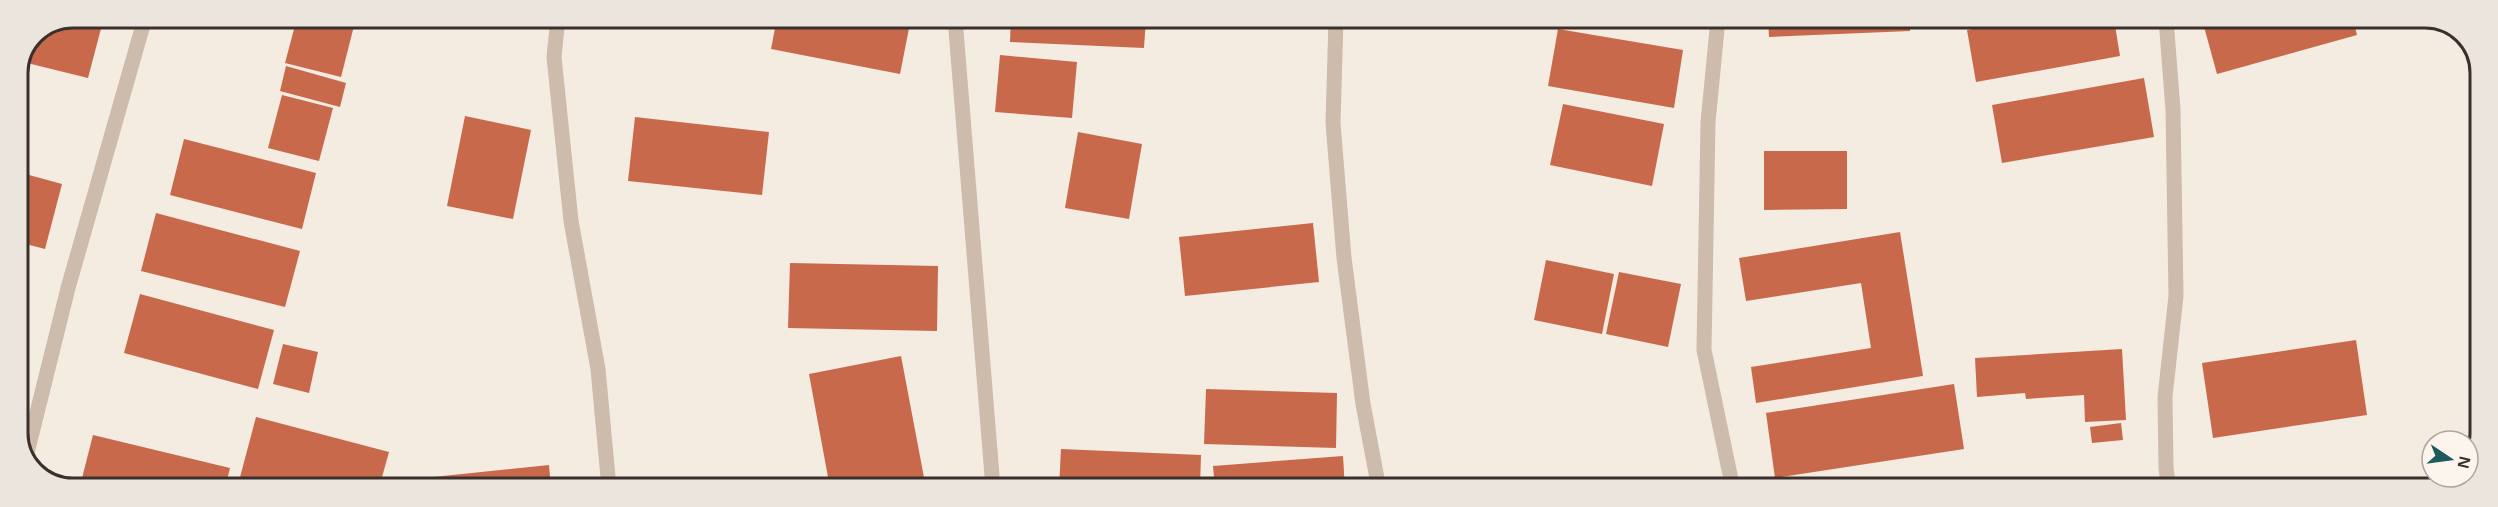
<svg xmlns="http://www.w3.org/2000/svg" width="2498" height="507" font-family="Arial,sans-serif">
	<style>
		.building { fill: #c8694b }
		.lines { fill: none; stroke-linecap: round; stroke-linejoin: round }
		.street { stroke: #cdbbac; stroke-width: 15 }
		.rim { fill: none; stroke: #3b302b; stroke-width: 3 }
	</style>
	<rect width="100%" height="100%" fill="#f4ebe1"/>
	<g class="building">
		<polygon points="74,18 103,21 88,78 23,62 35,34"/>
		<polygon points="297,18 356,18 341,77 285,63"/>
		<polygon points="777,18 911,18 900,74 771,49"/>
		<polygon points="1011,18 1146,18 1144,48 1010,42"/>
		<polygon points="1768,19 1910,19 1910,31 1769,37"/>
		<polygon points="2029,19 2114,19 2120,56 1976,82 1967,30"/>
		<polygon points="2217,19 2353,19 2357,35 2217,74 2203,23"/>
		<polygon points="1558,29 1683,50 1674,108 1548,86"/>
		<polygon points="1000,55 1077,62 1072,118 995,112"/>
		<polygon points="286,66 346,83 340,107 280,91"/>
		<polygon points="2144,78 2154,137 2002,163 1992,105"/>
		<polygon points="282,95 333,108 319,161 268,148"/>
		<polygon points="1563,104 1664,124 1652,186 1550,165"/>
		<polygon points="465,116 531,130 513,219 447,206"/>
		<polygon points="635,117 769,132 762,195 628,181"/>
		<polygon points="1078,132 1142,144 1129,219 1065,208"/>
		<polygon points="184,139 316,173 302,229 170,195"/>
		<polygon points="1764,151 1847,151 1847,209 1764,210"/>
		<polygon points="18,172 62,184 45,249 18,242"/>
		<polygon points="156,213 300,251 285,307 141,271"/>
		<polygon points="1313,223 1319,282 1185,296 1179,237"/>
		<polygon points="1900,232 1923,376 1756,403 1751,367 1871,348 1861,283 1746,301 1739,258"/>
		<polygon points="1546,260 1614,274 1602,334 1534,320"/>
		<polygon points="790,263 938,266 937,331 788,328"/>
		<polygon points="1619,272 1681,284 1668,347 1606,334"/>
		<polygon points="140,294 274,330 258,389 124,353"/>
		<polygon points="2356,340 2367,415 2213,438 2202,363"/>
		<polygon points="283,344 318,352 309,393 273,384"/>
		<polygon points="2122,349 2126,420 2085,422 2084,395 2026,399 2025,393 1977,397 1975,358"/>
		<polygon points="901,356 926,488 877,488 876,480 830,488 809,374"/>
		<polygon points="1954,384 1964,449 1775,478 1766,413"/>
		<polygon points="1206,389 1337,393 1336,448 1204,444"/>
		<polygon points="256,417 389,452 379,488 266,488 239,481"/>
		<polygon points="2121,423 2123,440 2092,443 2090,427"/>
		<polygon points="93,435 230,468 225,488 105,488 81,482"/>
		<polygon points="1061,449 1201,455 1200,488 1059,488"/>
		<polygon points="1343,456 1345,489 1215,488 1213,466"/>
		<polygon points="549,465 551,488 415,488 414,479"/>
	</g>
	<g class="lines">
		<g class="street">
			<polyline points="558,18 554,57 571,221 598,369 609,488"/>
			<polyline points="955,18 993,488"/>
			<polyline points="1336,19 1333,123 1344,258 1363,404 1379,489"/>
			<polyline points="1718,19 1708,122 1704,350 1733,489"/>
			<polyline points="2166,19 2173,110 2176,296 2165,397 2166,468 2169,489"/>
			<polyline points="26,457 68,288 145,18"/>
		</g>
	</g>
	<path d="M0 0H2498V507H0ZM73 28H2425A45 45 0 0 1 2470 73V433A45 45 0 0 1 2425 478H73A45 45 0 0 1 28 433V73A45 45 0 0 1 73 28Z" fill="#ece5de" fill-rule="evenodd"/>
	<path class="rim" d="M73 28H2425A45 45 0 0 1 2470 73V433A45 45 0 0 1 2425 478H73A45 45 0 0 1 28 433V73A45 45 0 0 1 73 28Z"/>
	<g transform="translate(2450 459) rotate(103)"><circle r="28" fill="#fbf5ee" stroke="#aea6a0" stroke-width="1.5"/>
	<path d="M0-4.5L10 22L0 15L-10 22Z" fill="#1f5a5e"/>
	<text y="-9" font-size="16" font-weight="bold" text-anchor="middle" fill="#3b302b">N</text>
	</g>
</svg>
